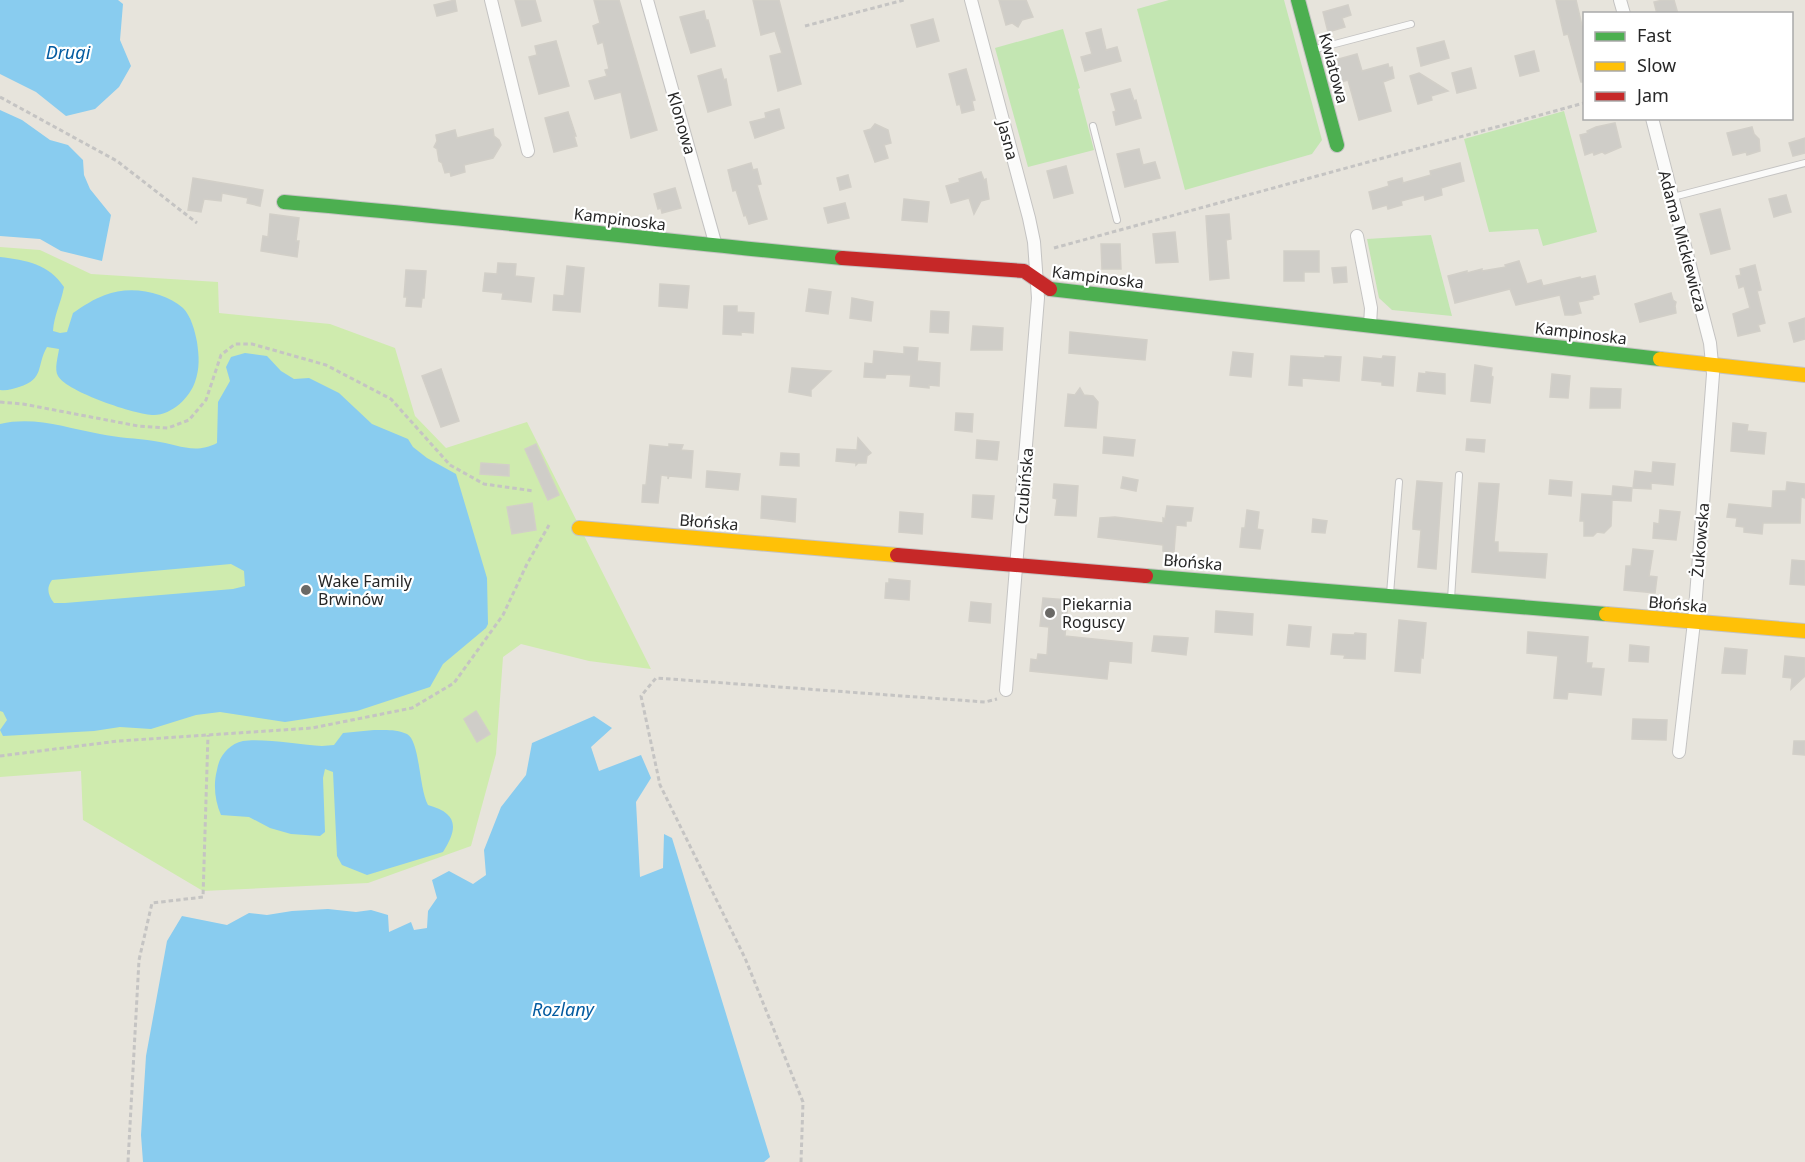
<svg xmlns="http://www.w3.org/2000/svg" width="1805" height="1162" font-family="'Noto Sans',sans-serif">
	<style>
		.green { fill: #c3e6b2 }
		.pitch { fill: #cfebae }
		.water { fill: #89ccef; fill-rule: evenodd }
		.building { fill: #cfcdc8; stroke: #d2cfc8; stroke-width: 1.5 }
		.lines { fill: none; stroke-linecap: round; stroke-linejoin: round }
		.lane-casing { stroke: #c4c3c2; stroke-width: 8 }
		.street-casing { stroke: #c4c3c2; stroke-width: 14 }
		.fast-casing { stroke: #c4c3c2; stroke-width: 16 }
		.slow-casing { stroke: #c4c3c2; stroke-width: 16 }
		.jam-casing { stroke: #c4c3c2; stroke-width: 16 }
		.path { stroke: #c5c4c3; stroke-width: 3; stroke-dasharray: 4.5 3; stroke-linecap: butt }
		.lane { stroke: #fbfbfa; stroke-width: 6 }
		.street { stroke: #fbfbfa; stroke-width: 12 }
		.fast { stroke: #4caf50; stroke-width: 14 }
		.slow { stroke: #ffc107; stroke-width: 14 }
		.jam { stroke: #c62828; stroke-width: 14 }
		.poi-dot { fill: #6a6966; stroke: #fff; stroke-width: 2 }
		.labels { text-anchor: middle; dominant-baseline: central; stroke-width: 4.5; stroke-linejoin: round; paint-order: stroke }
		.street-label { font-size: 16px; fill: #272727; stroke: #fff }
		.poi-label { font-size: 16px; fill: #272727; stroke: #fff; text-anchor: start }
		.water-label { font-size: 18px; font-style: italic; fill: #035ba0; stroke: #fff }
	</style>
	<rect width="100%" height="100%" fill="#e7e4dc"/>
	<g class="green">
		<polygon points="1169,0 1284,0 1322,140 1312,154 1185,190 1137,9"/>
		<polygon points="1063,29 1080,88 1078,89 1094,150 1028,167 995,48"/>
		<polygon points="1564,111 1597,232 1543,246 1538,229 1489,232 1464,139"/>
		<polygon points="1431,235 1452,316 1392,310 1379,298 1367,239"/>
	</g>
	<polygon class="pitch" points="0,247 40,250 91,274 218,282 219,313 330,324 395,348 415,416 446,448 527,422 651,669 589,661 521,644 503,657 496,754 471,846 368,883 203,891 83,820 81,771 0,777"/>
	<g class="water">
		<polygon points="0,0 118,0 123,4 120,40 131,66 119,87 95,109 66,116 36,92 0,74"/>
		<polygon points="0,110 22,120 50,140 68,145 83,160 84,175 90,189 111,215 102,261 61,251 40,239 0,236"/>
		<path d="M0 257C26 260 49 264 64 287 61 303 54 315 53 331L60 333 67 332 73 313C83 306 94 299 105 295 129 285 164 291 183 308 191 316 195 331 197 342 199 356 200 368 195 382 190 397 172 415 154 415 136 415 67 392 58 376 54 369 58 357 59 349L47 347C36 366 45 379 19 387 12 389 7 391 0 390Z"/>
		<path d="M245 353 267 356 281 371 294 379 309 378 339 393 372 424 408 439 413 447 427 458 456 474 487 578 488 624 486 628 443 664 430 687 357 711 285 722 220 712 196 715 151 729 120 727 94 731 3 736 0 730 7 720 3 712 0 711V424C35 416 66 428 100 434 118 438 136 438 154 441 178 444 194 455 217 443L218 402 230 381 226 367 231 357ZM231 564 244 571 245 586 233 589 65 603H54C48 595 46 588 52 580Z"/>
		<polygon points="594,716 612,728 591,747 599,771 641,755 651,778 636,802 640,877 663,868 664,834 672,838 770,1157 764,1162 143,1162 141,1135 146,1056 167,941 182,916 227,925 249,913 267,915 292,911 328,909 356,912 371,910 388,915 389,932 411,922 414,930 427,928 428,911 437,898 432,880 449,871 473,884 486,875 484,850 501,807 526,775 532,743"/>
		<path d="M374 730C385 730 397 729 407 734 420 741 419 789 428 805 457 813 459 827 443 852L367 875 342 865 337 856 333 772 325 769 323 778 325 832 320 836 291 834 270 828 249 817 221 815C215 801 213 785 217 770 219 756 229 744 243 741 263 738 301 745 322 746L334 745 343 733Z"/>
	</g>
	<g class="building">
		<polygon points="455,0 457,11 437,16 434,5"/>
		<polygon points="515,0 535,0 541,21 522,26"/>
		<polygon points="594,0 619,0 657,130 631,138 621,92 595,99 589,81 607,76 605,70 609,69 603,42 598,44 593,26 600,23"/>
		<polygon points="753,0 779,0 801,84 778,91 770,56 782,53 775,31 761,35"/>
		<polygon points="999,0 1026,0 1033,17 1022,20 1018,27 1012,23 1006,25"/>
		<polygon points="1556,0 1576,0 1584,34 1584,82 1581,82 1568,34 1564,35"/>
		<polygon points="1663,0 1674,0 1678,14 1657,14 1654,2"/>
		<polygon points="1348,5 1351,15 1342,18 1345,27 1328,32 1323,12"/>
		<polygon points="704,11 706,20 708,20 715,46 691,53 680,17"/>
		<polygon points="933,19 939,41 917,47 911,25"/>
		<polygon points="1101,29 1106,50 1117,47 1121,61 1085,71 1081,57 1092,54 1086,33"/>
		<polygon points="556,41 569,86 539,94 529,57 537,55 535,46"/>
		<polygon points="1444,41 1449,58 1421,66 1417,48"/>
		<polygon points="1534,51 1539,71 1520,76 1515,56"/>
		<polygon points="1357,54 1362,71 1388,64 1389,68 1392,67 1394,78 1383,82 1391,111 1359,120 1348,80 1341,82 1335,60"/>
		<polygon points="1471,68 1476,88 1457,93 1452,73"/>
		<polygon points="721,69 724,80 726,79 731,105 708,112 698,76"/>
		<polygon points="966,69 975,100 972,101 974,110 962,113 960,104 957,105 949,74"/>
		<polygon points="1419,73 1448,91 1431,96 1432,100 1418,104 1410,76"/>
		<polygon points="1130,89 1134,101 1136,100 1141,118 1116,125 1113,112 1116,111 1111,94"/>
		<polygon points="779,109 784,128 755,138 750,122 766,118 765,113"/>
		<polygon points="568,112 576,136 574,136 577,146 554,152 545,118"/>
		<polygon points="1615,123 1621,147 1605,154 1602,152 1594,155 1593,152 1585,155 1580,135 1588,133 1587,131 1596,127"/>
		<polygon points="875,124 888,130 891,143 884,145 888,158 875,162 864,131 871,129"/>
		<polygon points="1752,127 1754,134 1759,139 1760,151 1747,155 1746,152 1733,155 1727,133"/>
		<polygon points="493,129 494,136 499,140 501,145 493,158 464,165 465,172 451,176 450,172 445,173 442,163 439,161 437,149 434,147 437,141 436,135 455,130 457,138"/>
		<polygon points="1805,138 1805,153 1793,156 1789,143"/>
		<polygon points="1139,149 1143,165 1155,162 1160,178 1125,187 1117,154"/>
		<polygon points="751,163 753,170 757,169 761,184 757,185 767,219 749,224 746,215 744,216 736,190 733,191 728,170"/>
		<polygon points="1460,163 1464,181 1441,188 1442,195 1425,200 1424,195 1401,201 1402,205 1388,209 1387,205 1373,209 1369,192 1389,186 1388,182 1402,178 1403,183 1431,175 1430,171"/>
		<polygon points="1066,166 1073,193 1054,198 1047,171"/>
		<polygon points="981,172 984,180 986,179 989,199 981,201 974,214 969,198 951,203 946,186 960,182 959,179"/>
		<polygon points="848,175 851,187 840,190 837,178"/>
		<polygon points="193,178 263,190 260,206 247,203 248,198 222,193 221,201 204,199 201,212 188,210"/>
		<polygon points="675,188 681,208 662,213 661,208 658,209 654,194"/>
		<polygon points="1786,195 1791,212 1774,217 1769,199"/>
		<polygon points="904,199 929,202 927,222 902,220"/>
		<polygon points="845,203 849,218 828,223 824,208"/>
		<polygon points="1720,209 1730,249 1711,254 1700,214"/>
		<polygon points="270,214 299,218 296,241 299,241 297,257 261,251 263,236 268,237"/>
		<polygon points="1229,214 1231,239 1226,240 1229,278 1210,280 1206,216"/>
		<polygon points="1175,232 1178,262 1156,263 1153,234"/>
		<polygon points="1101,244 1120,244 1121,269 1102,269"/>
		<polygon points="1284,251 1319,251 1319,272 1304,272 1304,281 1284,281"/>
		<polygon points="1519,261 1527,284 1541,280 1543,286 1580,277 1581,279 1595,276 1599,294 1592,296 1593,299 1578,302 1581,313 1573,315 1565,315 1560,295 1516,305 1510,289 1455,303 1448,276 1467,271 1467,273 1482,269 1482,271 1506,267 1505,265"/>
		<polygon points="498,263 516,264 515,276 534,278 531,302 502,299 503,293 483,291 485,273 497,274"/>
		<polygon points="1755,265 1761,290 1757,291 1765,323 1758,325 1760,331 1738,336 1733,314 1750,308 1744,286 1739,288 1736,276 1741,275 1740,269"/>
		<polygon points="567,266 584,268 580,312 553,310 554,295 564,296"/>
		<polygon points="1346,267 1347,282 1334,283 1332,268"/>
		<polygon points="406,270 426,271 424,298 422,298 421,307 406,306 407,297 404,297"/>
		<polygon points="660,284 689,286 687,308 659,306"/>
		<polygon points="809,289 831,292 828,314 806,311"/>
		<polygon points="1671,293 1673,300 1676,302 1675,306 1676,313 1640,322 1635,304"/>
		<polygon points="852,298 873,302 871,321 850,318"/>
		<polygon points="724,306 737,306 737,312 754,313 753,333 741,332 741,335 723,334"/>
		<polygon points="931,311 949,312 948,333 930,332"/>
		<polygon points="1805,318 1805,339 1794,342 1789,323"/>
		<polygon points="973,326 1003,328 1002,350 971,350"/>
		<polygon points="1070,332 1147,340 1145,360 1069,353"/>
		<polygon points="904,347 918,348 917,361 940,363 939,386 929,385 929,388 910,386 911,375 886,374 885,378 864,377 865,363 873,364 874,351 904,354"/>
		<polygon points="1233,352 1253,354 1251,377 1230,375"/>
		<polygon points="1291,356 1325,358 1325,356 1341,357 1339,381 1302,378 1302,386 1289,385"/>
		<polygon points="1383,356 1395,357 1393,386 1382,385 1382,382 1362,380 1364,357 1382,359"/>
		<polygon points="1475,365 1492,368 1491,376 1493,377 1490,403 1471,401"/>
		<polygon points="792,368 831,371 811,390 811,396 789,392"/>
		<polygon points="441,369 459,421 441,427 422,376"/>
		<polygon points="1426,372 1445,374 1445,394 1417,391 1419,373 1426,374"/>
		<polygon points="1552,374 1570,376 1568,398 1550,397"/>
		<polygon points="1080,388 1084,395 1093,396 1098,402 1096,428 1065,426 1068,394 1075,395"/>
		<polygon points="1591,388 1621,389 1620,408 1590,408"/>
		<polygon points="956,413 973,414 972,432 955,430"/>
		<polygon points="1733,423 1748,425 1747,431 1766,433 1764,454 1731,451"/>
		<polygon points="1104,437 1135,440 1133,456 1103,453"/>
		<polygon points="858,438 871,453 867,456 866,463 858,463 856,465 856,463 836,461 837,449 857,450"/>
		<polygon points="1467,439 1485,440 1484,452 1466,450"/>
		<polygon points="977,440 999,442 997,460 976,458"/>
		<polygon points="536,444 559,495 548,500 525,449"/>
		<polygon points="669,444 683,445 681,450 693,451 691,478 669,476 668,479 668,476 661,475 658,503 642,502 643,485 646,485 650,445 669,447"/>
		<polygon points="781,453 799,454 799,466 780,465"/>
		<polygon points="1653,462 1675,464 1673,485 1651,483 1651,489 1633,488 1635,471 1652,473"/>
		<polygon points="481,463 509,465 509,476 480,474"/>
		<polygon points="707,471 740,474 738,490 706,487"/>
		<polygon points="1123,477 1138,480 1136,491 1121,488"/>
		<polygon points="1550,480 1572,482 1571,496 1549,494"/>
		<polygon points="1417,481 1442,483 1436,569 1418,567 1421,530 1413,529 1413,523"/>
		<polygon points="1787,482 1805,484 1805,498 1801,497 1800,523 1763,523 1762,534 1744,532 1744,527 1736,526 1737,518 1727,517 1729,504 1772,508 1773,491 1786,491"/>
		<polygon points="1479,483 1499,484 1494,542 1498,542 1498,552 1547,554 1545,578 1472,572"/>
		<polygon points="1054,484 1078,486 1076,516 1055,515 1057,499 1053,498"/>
		<polygon points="1613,486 1632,488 1631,501 1612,500 1611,526 1604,533 1597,532 1593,536 1584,536 1584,521 1580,521 1582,494 1612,496"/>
		<polygon points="973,495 994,496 992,519 972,517"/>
		<polygon points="762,496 796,499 795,522 761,518"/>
		<polygon points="532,503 536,530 512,534 507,507"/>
		<polygon points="1167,506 1193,508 1191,521 1186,521 1186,526 1176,525 1174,552 1163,551 1163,545 1098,537 1100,518 1115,517 1163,523 1163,518 1165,519"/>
		<polygon points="1247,510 1259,512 1257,529 1263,530 1260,549 1240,547 1242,528 1245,528"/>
		<polygon points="1660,510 1680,512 1676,540 1653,538 1654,523 1659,524"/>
		<polygon points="900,512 923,514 922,534 899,532"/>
		<polygon points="1313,519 1327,521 1325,533 1312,532"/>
		<polygon points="1633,549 1653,551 1649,576 1657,577 1655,593 1624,590 1626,566 1631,566"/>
		<polygon points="1792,560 1805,561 1805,585 1790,584"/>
		<polygon points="889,579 910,581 909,600 885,598 886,583 889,583"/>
		<polygon points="1043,598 1068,600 1065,636 1132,643 1131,663 1109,661 1107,679 1030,671 1031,659 1037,660 1038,654 1047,655 1049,627 1040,626"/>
		<polygon points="971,602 991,604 990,623 969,621"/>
		<polygon points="1216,611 1253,614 1252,635 1215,632"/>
		<polygon points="1399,620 1426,623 1423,658 1421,657 1420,673 1395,671"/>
		<polygon points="1289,625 1311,627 1309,647 1287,645"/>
		<polygon points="1528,632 1588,637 1586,663 1592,663 1591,668 1604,669 1601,695 1568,692 1567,699 1554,698 1558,656 1527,653"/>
		<polygon points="1355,633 1366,634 1365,659 1344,658 1345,655 1331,654 1333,634 1354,635"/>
		<polygon points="1154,636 1188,638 1186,655 1152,651"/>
		<polygon points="1630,645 1649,647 1648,662 1629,661"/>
		<polygon points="1725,648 1747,650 1745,674 1722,673"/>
		<polygon points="1785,656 1805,658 1805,676 1791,689 1792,678 1783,677"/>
		<polygon points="476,711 490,734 477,742 464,719"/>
		<polygon points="1633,719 1667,720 1666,740 1632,739"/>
		<polygon points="1794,741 1805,741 1805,755 1793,754"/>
	</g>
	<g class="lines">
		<g class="lane-casing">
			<g id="lane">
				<polyline points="1312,50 1411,24"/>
				<polyline points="1093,126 1117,220"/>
				<polyline points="1673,197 1805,163"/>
				<polyline points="1390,594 1399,482"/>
				<polyline points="1451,599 1459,475"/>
			</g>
		</g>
		<g class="street-casing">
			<g id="street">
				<polyline points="491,0 528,151"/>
				<polyline points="647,0 716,246"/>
				<polyline points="971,0 1029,218 1034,242 1038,298 1006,690"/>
				<polyline points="1620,0 1624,14"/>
				<polyline points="1652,118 1710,343 1713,374 1694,622 1679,752"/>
				<polyline points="1357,236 1371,308 1370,325"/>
			</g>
		</g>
		<g class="fast-casing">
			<g id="fast">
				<polyline points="1298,0 1337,145"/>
				<path d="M284 202C470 218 656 240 842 258"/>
				<polyline points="1050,289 1660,359"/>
				<polyline points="1146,576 1606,614"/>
			</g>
		</g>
		<g class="slow-casing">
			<g id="slow">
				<polyline points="1660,359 1805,375"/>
				<polyline points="579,528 897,555"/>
				<polyline points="1606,614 1805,631"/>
			</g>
		</g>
		<g class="jam-casing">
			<g id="jam">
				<polyline points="842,258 1024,271 1050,289"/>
				<polyline points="897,555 1146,576"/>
			</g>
		</g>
		<g class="path">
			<polyline points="805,26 904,0"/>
			<polyline points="0,97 117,161 197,223"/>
			<polyline points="1054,248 1584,103"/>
			<polyline points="0,402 23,404 138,426 168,428 189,420 206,400 221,355 235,344 252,344 326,365 391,399 450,465 484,484 534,491"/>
			<polyline points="0,756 118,741 312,728 412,708 454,683 503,615 527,564 549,525"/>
			<polyline points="128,1162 139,960 152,903 203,897 208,735"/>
			<polyline points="801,1162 803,1102 745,958 660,785 641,696 656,678 985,702 997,699"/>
		</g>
		<use href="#lane" class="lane"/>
		<use href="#street" class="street"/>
		<use href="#fast" class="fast"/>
		<use href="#slow" class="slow"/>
		<use href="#jam" class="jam"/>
	</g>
	<g class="poi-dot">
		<circle cx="306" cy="590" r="6"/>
		<circle cx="1050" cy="613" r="6"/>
	</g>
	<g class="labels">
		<g class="street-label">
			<text transform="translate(1334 68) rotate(75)">Kwiatowa</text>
			<text transform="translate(682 123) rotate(74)">Klonowa</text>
			<text transform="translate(1008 140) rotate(75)">Jasna</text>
			<text transform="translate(620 219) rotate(7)">Kampinoska</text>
			<text transform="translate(1683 241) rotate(75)">Adama Mickiewicza</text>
			<text transform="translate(1098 277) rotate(7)">Kampinoska</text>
			<text transform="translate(1581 333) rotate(7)">Kampinoska</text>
			<text transform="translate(1024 486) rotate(-85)">Czubińska</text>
			<text transform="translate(709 522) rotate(5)">Błońska</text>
			<text transform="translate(1700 540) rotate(-85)">Żukowska</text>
			<text transform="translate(1193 562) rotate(5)">Błońska</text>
			<text transform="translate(1678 604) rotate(5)">Błońska</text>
		</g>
		<g class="poi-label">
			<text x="318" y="581">Wake Family<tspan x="318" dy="18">Brwinów</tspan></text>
			<text x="1062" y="604">Piekarnia<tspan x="1062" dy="18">Roguscy</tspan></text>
		</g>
		<g class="water-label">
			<text x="68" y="52">Drugi</text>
			<text x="563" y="1009">Rozlany</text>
		</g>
	</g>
	<rect x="1583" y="12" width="210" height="108" fill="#ffffff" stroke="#a9a9a9" stroke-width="1.5"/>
	<rect x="1595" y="32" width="30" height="9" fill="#4caf50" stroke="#a9a9a9" stroke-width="1.5"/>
	<text x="1637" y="42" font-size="18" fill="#272727">Fast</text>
	<rect x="1595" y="62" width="30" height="9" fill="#ffc107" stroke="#a9a9a9" stroke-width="1.5"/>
	<text x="1637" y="72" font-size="18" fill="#272727">Slow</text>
	<rect x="1595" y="92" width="30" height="9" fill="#c62828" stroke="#a9a9a9" stroke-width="1.5"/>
	<text x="1637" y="102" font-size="18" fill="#272727">Jam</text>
</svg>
